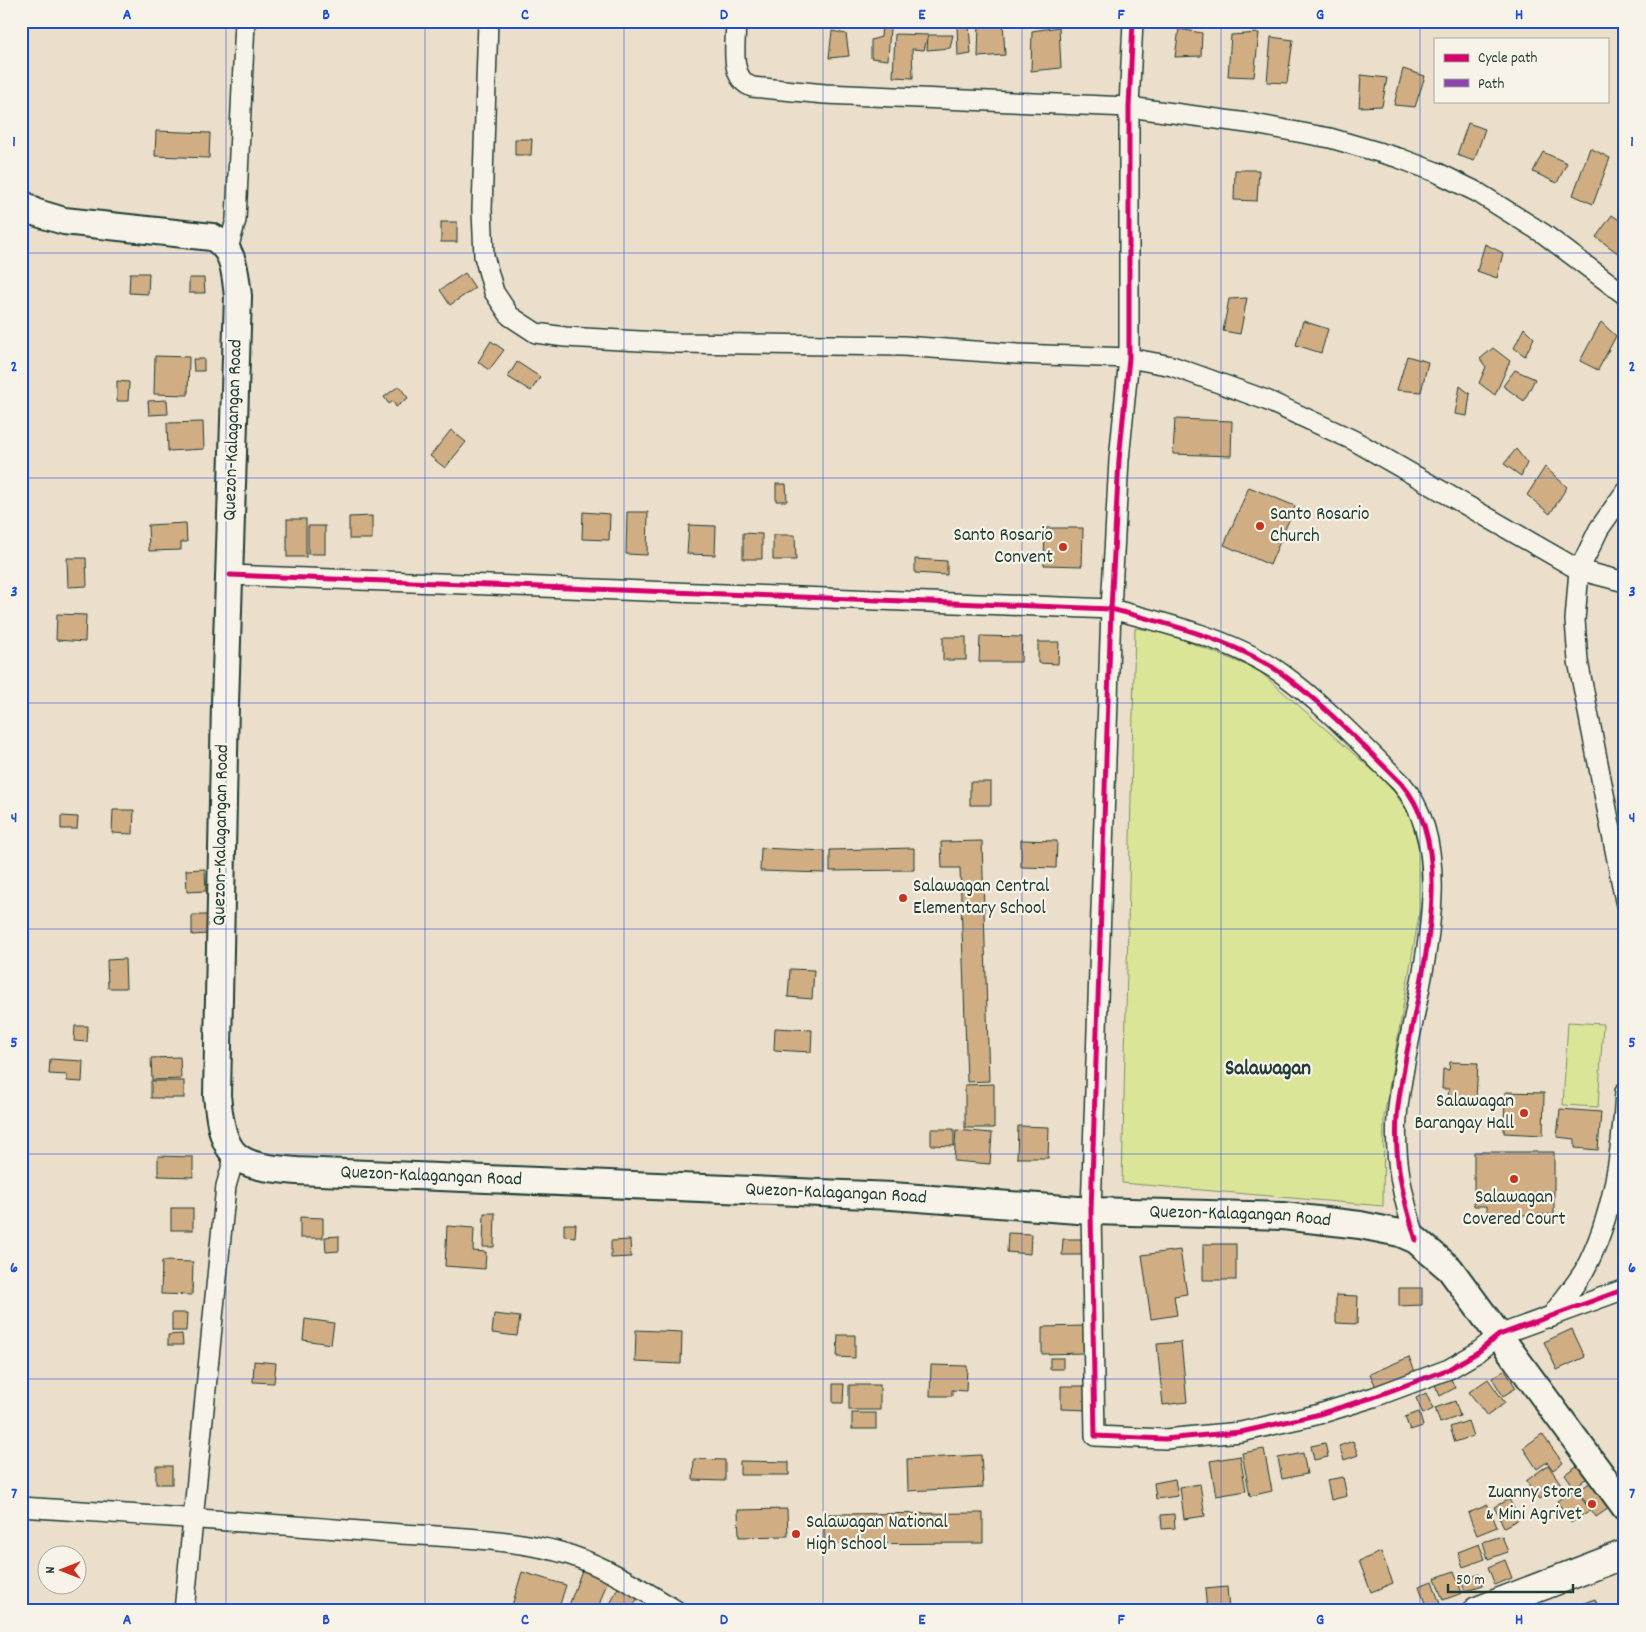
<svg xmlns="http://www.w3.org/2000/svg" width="1646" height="1632" font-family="Dekko,sans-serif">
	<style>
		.green { fill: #dae597; stroke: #7c9166 }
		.building { fill: #d0ad83; stroke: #1f3d34 }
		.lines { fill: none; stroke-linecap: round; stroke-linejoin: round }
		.street-casing { stroke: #1f3d34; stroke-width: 22 }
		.secondary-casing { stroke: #1f3d34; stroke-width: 30 }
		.highway-casing { stroke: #1f3d34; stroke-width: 31 }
		.street { stroke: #f7f3e8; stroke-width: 19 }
		.secondary { stroke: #f7f3e8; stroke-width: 26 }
		.highway { stroke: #f7f3e8; stroke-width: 28 }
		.quiet { stroke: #8e44ad; stroke-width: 4; stroke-dasharray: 8 4; stroke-linecap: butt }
		.cycleway-casing { stroke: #f7f3e8; stroke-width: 8 }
		.cycleway { stroke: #d6006c; stroke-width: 5 }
		.grid { fill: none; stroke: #1d4ed8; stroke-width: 1; stroke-opacity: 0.55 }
		.poi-dot { fill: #c8321e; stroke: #f7f3e8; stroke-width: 2 }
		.labels { text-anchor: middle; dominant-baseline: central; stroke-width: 4.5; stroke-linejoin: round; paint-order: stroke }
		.street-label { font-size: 19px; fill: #1f3d34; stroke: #f7f3e8 }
		.poi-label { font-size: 19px; fill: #1f3d34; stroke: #f7f3e8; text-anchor: start }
		.quarter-label { font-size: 21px; font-weight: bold; fill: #1f3d34; stroke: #f7f3e8 }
		.neatline { fill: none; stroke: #1d4ed8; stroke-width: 2 }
		.grid-label { font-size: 16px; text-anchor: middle; font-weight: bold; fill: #1d4ed8 }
	</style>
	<rect width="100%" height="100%" fill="#ebdeca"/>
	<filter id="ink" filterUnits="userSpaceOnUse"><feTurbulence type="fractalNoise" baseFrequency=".02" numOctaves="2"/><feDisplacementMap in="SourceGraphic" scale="10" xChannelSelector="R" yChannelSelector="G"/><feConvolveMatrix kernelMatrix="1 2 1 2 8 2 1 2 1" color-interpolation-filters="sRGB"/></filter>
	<g filter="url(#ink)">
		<g class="green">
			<polygon points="1135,628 1164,632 1258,670 1378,775 1395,793 1411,817 1420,854 1422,898 1384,1117 1383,1206 1122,1183"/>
			<polygon points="1568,1022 1603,1024 1598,1107 1563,1105"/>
		</g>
		<g class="building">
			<polygon points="979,21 1003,21 1005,55 978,57"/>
			<polygon points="957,24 969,24 971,54 958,56"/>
			<polygon points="882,25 890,27 888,60 871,58 871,40 881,37"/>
			<polygon points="1059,27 1061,68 1031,71 1032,31"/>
			<polygon points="1179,29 1202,33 1201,56 1175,57"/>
			<polygon points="832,31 846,34 849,56 829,58"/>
			<polygon points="1259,33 1254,77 1228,76 1231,35"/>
			<polygon points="895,34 928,35 924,50 912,49 913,78 893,77"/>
			<polygon points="928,35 953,35 950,48 927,50"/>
			<polygon points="1271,37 1293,40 1287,83 1267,82"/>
			<polygon points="1403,69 1425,76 1415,107 1394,105"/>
			<polygon points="1361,75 1387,78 1382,106 1359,107"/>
			<polygon points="1468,123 1485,129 1474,161 1457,155"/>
			<polygon points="156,131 210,133 209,158 155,156"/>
			<polygon points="515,139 532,139 531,155 515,155"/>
			<polygon points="1590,148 1610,158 1593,204 1573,195"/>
			<polygon points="1543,152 1567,163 1557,183 1533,172"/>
			<polygon points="1235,170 1259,170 1257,201 1234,200"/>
			<polygon points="1612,215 1625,224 1625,254 1623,257 1596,237"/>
			<rect x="441" y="222" width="16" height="20"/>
			<polygon points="1485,244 1503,253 1497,278 1477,271"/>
			<polygon points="130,273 149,273 148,294 129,293"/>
			<polygon points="465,273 475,288 450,305 440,290"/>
			<polygon points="189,278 204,278 205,293 189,293"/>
			<polygon points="1247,298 1240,334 1223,331 1229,299"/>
			<polygon points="1303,321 1328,329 1321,353 1296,345"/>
			<polygon points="1601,322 1616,336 1598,370 1580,361"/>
			<polygon points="1524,328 1534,338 1525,356 1514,348"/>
			<polygon points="491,341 504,350 489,370 478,362"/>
			<polygon points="1493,348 1510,361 1495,395 1479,383 1486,367 1480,359"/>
			<polygon points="155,356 189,357 188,395 154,394"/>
			<polygon points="1407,356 1428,362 1421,392 1397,390"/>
			<polygon points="193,359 204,359 204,371 194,371"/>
			<polygon points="517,362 540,377 531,391 508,377"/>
			<polygon points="1515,370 1535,379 1524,401 1503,386"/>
			<polygon points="117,381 129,382 128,401 117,401"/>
			<polygon points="399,386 408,398 396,407 393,401 389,404 384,397"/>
			<polygon points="1460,386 1470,394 1467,416 1455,414"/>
			<polygon points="167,400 168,414 149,415 148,401"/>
			<polygon points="1175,419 1232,421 1231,456 1173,454"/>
			<polygon points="203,422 204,449 168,451 167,423"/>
			<polygon points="451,430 466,442 445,468 430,456"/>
			<polygon points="1516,449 1527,463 1521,476 1504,464"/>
			<polygon points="1545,467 1567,487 1550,514 1527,495"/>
			<polygon points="776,484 786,484 787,501 776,501"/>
			<polygon points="1249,487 1295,506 1270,565 1224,545"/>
			<polygon points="583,512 610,514 609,540 582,539"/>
			<polygon points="627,512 648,512 647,555 626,554"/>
			<polygon points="372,516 372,539 349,539 349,517"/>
			<rect x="287" y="519" width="19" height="38"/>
			<polygon points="186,523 187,542 181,542 181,550 149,551 148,525"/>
			<polygon points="689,525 716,526 715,555 687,554"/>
			<rect x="308" y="526" width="17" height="28"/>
			<polygon points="1045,528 1083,528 1082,566 1044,565"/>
			<polygon points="743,533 762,534 762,559 743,559"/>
			<polygon points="773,535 795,535 796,560 773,560"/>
			<polygon points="67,558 86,558 87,586 68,587"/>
			<polygon points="915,559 947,561 947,575 915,573"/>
			<polygon points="57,614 86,615 85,642 56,640"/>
			<polygon points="980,636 1022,637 1021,662 979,662"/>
			<rect x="943" y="637" width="23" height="23"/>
			<polygon points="1038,642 1059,642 1058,664 1038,663"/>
			<rect x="970" y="782" width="21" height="23"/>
			<polygon points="113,810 134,810 133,834 112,833"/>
			<polygon points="61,816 78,817 77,829 61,829"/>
			<polygon points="1021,840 1057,841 1056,868 1021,867"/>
			<polygon points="982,841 989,1081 967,1082 960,868 942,868 941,842"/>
			<polygon points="761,848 825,851 825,873 760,871"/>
			<polygon points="914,848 914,870 830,871 830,850"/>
			<polygon points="205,869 206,891 187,892 186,870"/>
			<polygon points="192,915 208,915 208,934 192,935"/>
			<polygon points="125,959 126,988 108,988 107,960"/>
			<polygon points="790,969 814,970 812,999 788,997"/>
			<polygon points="75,1026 88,1026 87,1042 74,1041"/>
			<polygon points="775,1028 812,1030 811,1052 774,1050"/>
			<polygon points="180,1057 181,1079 152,1080 151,1058"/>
			<polygon points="50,1059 83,1061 82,1082 67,1081 67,1075 49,1074"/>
			<polygon points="1450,1062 1478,1063 1476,1099 1448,1098 1449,1089 1442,1089 1443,1069 1449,1070"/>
			<rect x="151" y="1081" width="33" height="17"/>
			<polygon points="994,1084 994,1128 965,1128 965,1085"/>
			<polygon points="1505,1092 1544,1093 1543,1135 1504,1133"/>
			<polygon points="1560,1109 1601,1112 1598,1150 1575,1148 1575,1139 1557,1137"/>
			<polygon points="1018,1126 1049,1127 1048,1158 1017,1158"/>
			<polygon points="931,1129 954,1129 954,1146 931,1145"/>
			<polygon points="956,1130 992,1133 990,1164 954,1161"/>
			<polygon points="1474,1152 1554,1152 1554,1215 1487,1215 1487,1206 1474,1206"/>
			<polygon points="158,1156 193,1157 193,1177 158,1176"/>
			<rect x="171" y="1208" width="22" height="22"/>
			<polygon points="484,1213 495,1213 494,1247 483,1247"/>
			<polygon points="300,1217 323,1218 323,1238 300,1238"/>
			<polygon points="564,1224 576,1224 575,1237 564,1236"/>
			<polygon points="447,1226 474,1228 473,1251 486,1252 485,1269 445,1266"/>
			<polygon points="1008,1233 1031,1234 1030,1254 1007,1252"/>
			<polygon points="339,1236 339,1251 326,1252 325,1237"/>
			<polygon points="1063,1239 1084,1239 1084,1255 1062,1255"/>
			<polygon points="630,1240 631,1257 611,1258 611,1241"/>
			<rect x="1203" y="1244" width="33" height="36"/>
			<polygon points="1180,1250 1187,1294 1174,1296 1177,1315 1151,1319 1142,1255"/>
			<polygon points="162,1261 193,1262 192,1295 161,1294"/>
			<polygon points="1399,1288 1422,1288 1422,1305 1399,1306"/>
			<polygon points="1336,1295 1358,1296 1357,1324 1336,1323"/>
			<polygon points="172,1313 187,1313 186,1331 172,1331"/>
			<polygon points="494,1314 520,1317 517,1336 492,1333"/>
			<polygon points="305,1319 334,1323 331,1344 303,1340"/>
			<polygon points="1085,1326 1086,1353 1042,1354 1042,1327"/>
			<polygon points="1572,1329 1585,1357 1557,1370 1544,1342"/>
			<polygon points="636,1330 682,1332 681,1364 635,1362"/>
			<polygon points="182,1334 183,1345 168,1345 168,1335"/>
			<polygon points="838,1335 855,1335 855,1358 837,1357"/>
			<polygon points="1181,1342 1187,1402 1163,1405 1157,1344"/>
			<polygon points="1409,1357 1416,1374 1378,1391 1370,1374"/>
			<rect x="1050" y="1358" width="13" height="11"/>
			<polygon points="254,1361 276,1363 274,1383 253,1382"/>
			<polygon points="931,1365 967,1366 966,1391 952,1390 952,1396 930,1396"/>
			<polygon points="1505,1370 1516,1388 1503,1396 1492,1378"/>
			<polygon points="1450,1377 1455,1388 1440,1396 1435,1385"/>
			<polygon points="1488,1379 1505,1403 1487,1416 1469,1392"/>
			<polygon points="833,1384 844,1384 843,1403 833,1403"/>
			<rect x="849" y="1385" width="31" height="25"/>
			<polygon points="1061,1386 1087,1386 1087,1410 1061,1409"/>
			<polygon points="1426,1393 1433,1409 1423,1414 1416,1398"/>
			<polygon points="1455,1401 1460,1416 1440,1423 1435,1408"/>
			<polygon points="1419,1412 1423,1426 1410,1430 1405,1417"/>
			<rect x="852" y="1413" width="24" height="16"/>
			<polygon points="1468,1421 1473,1436 1455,1442 1450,1427"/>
			<polygon points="1542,1434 1563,1463 1553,1470 1547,1462 1537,1469 1523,1448"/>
			<polygon points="1353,1441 1358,1455 1344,1460 1339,1446"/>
			<polygon points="1325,1443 1328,1457 1314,1460 1311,1446"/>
			<polygon points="1264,1449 1272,1491 1250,1496 1242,1453"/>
			<polygon points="1303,1453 1307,1474 1282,1479 1278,1458"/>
			<polygon points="981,1455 983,1487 908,1491 907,1459"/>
			<polygon points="1240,1456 1246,1491 1216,1496 1210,1461"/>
			<polygon points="694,1459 725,1460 725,1481 693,1480"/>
			<polygon points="740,1461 789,1462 789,1475 740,1475"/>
			<polygon points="1584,1461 1593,1474 1574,1487 1565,1474"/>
			<polygon points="1548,1465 1561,1484 1540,1499 1526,1481"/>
			<rect x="156" y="1466" width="16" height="18"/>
			<polygon points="1343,1477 1347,1496 1331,1500 1327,1480"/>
			<polygon points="1175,1479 1178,1496 1156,1499 1154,1483"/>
			<polygon points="1594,1480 1612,1506 1596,1517 1578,1491"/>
			<polygon points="1200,1484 1205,1516 1184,1519 1180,1487"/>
			<polygon points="1575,1489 1590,1510 1571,1523 1557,1501"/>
			<polygon points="1509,1499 1519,1519 1504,1527 1494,1507"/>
			<polygon points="1488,1505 1497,1527 1477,1535 1468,1513"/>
			<polygon points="787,1509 788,1536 739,1537 738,1510"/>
			<polygon points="983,1513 983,1543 824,1544 824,1514"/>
			<polygon points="1174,1514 1175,1528 1162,1529 1161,1515"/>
			<polygon points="1502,1536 1508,1552 1488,1559 1483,1542"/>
			<polygon points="1479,1544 1485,1559 1463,1567 1458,1552"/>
			<polygon points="1381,1552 1393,1583 1371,1592 1359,1561"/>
			<polygon points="1505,1560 1512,1578 1495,1585 1488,1567"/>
			<polygon points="582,1570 608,1579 597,1611 567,1611"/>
			<polygon points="1454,1571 1462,1593 1443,1600 1435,1578"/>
			<polygon points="522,1572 566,1585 558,1611 511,1609"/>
			<polygon points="1479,1574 1483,1585 1465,1591 1461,1581"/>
			<polygon points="1432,1581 1440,1604 1427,1609 1419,1586"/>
			<polygon points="620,1583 640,1593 631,1611 607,1611"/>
			<polygon points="1227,1587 1229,1611 1207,1611 1205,1589"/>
			<polygon points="1595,1599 1600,1611 1576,1611 1575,1606"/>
		</g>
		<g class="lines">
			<g class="street-casing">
				<g id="street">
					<polyline points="488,21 482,210 484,256 494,292 510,316 536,333 565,337 678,343 903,346 1017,354 1129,358 1172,366 1266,400 1353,440 1579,570 1625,582"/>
					<path d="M736 21C736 43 728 78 752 87L825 94 1129 107 1254 124 1330 138 1399 158 1436 172 1477 192 1544 234 1625 295"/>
					<polyline points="1133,21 1129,107 1129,358 1119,460 1111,609 1091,1211 1095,1436 1165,1439 1207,1435 1241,1432 1316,1415 1374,1397 1449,1369 1478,1352 1499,1335 1625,1289"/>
					<polyline points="228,249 236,220 245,21"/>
					<polyline points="1625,492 1599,529 1579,570 1575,620 1578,661 1625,901"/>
					<path d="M230 575 1111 609C1166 623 1234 640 1281 673 1325 705 1362 745 1401 783 1470 862 1404 1021 1397 1117 1394 1161 1403 1198 1416 1240"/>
					<path d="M1550 1318C1561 1302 1574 1287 1584 1271 1613 1217 1622 1153 1625 1092"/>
					<path d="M21 1507C143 1515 265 1523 387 1533 443 1537 517 1538 570 1555 609 1568 643 1590 677 1611"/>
					<polyline points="184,1611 226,1186 235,1155"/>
				</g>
			</g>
			<g class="secondary-casing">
				<g id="secondary">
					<path id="s1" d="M21 203 34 212 64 221 212 237C235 249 235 273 238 296L225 704 217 1095C223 1160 235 1166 297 1171L892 1196 1091 1211 1283 1216 1360 1225 1400 1233 1416 1240 1450 1269 1625 1507"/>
				</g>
			</g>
			<g class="highway-casing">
				<polyline id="highway" points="1477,1611 1625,1554"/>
			</g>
			<use href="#street" class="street"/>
			<use href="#secondary" class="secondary"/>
			<use href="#highway" class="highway"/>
			<polyline class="quiet" points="1622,293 1625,289"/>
			<g class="cycleway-casing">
				<g id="cycleway">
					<polyline points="1133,21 1129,107 1129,358 1119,460 1111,609 1091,1211 1095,1436 1165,1439 1207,1435 1241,1432 1316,1415 1374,1397 1449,1369 1478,1352 1499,1335 1625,1289"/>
					<path d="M230 575 1111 609C1166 623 1234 640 1281 673 1325 705 1362 745 1401 783 1470 862 1404 1021 1397 1117 1394 1161 1403 1198 1416 1240"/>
				</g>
			</g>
			<use href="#cycleway" class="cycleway"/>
		</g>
	</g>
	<path class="grid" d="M226 21V1611M425 21V1611M624 21V1611M823 21V1611M1022 21V1611M1221 21V1611M1420 21V1611M21 253H1625M21 478H1625M21 703H1625M21 929H1625M21 1154H1625M21 1379H1625"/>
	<g class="poi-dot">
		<circle cx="1260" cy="526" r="5"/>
		<circle cx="1063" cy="547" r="5"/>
		<circle cx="903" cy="898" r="5"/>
		<circle cx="1524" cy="1113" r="5"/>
		<circle cx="1514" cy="1179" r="5"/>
		<circle cx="1592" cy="1504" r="5"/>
		<circle cx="796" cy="1534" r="5"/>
	</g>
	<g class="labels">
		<g class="street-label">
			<text transform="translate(234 430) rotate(-88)">Quezon-Kalagangan Road</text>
			<text transform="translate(222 835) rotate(-89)">Quezon-Kalagangan Road</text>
			<text stroke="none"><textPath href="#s1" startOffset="1326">Quezon-Kalagangan Road</textPath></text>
			<text stroke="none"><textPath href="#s1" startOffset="1731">Quezon-Kalagangan Road</textPath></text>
			<text stroke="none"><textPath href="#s1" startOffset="2136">Quezon-Kalagangan Road</textPath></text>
		</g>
		<g class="poi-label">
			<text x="1270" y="515">Santo Rosario<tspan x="1270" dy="22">Church</tspan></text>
			<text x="1053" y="536" text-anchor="end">Santo Rosario<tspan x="1053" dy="22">Convent</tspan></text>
			<text x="913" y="887">Salawagan Central<tspan x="913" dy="22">Elementary School</tspan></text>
			<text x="1514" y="1102" text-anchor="end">Salawagan<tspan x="1514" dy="22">Barangay Hall</tspan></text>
			<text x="1514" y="1198" text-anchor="middle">Salawagan<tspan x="1514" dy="22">Covered Court</tspan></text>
			<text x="1582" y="1493" text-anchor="end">Zuanny Store<tspan x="1582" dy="22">&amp; Mini Agrivet</tspan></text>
			<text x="806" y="1523">Salawagan National<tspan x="806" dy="22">High School</tspan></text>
		</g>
		<g class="quarter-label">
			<text x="1268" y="1070">Salawagan</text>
		</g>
	</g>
	<rect width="1646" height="1632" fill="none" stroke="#f7f3e8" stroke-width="55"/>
	<rect x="1434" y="38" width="175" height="65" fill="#f7f3e8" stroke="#a1aaa0"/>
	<rect x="1444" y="54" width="25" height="8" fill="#d6006c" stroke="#a1aaa0"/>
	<text x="1478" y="62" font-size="15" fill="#1f3d34">Cycle path</text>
	<rect x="1444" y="79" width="25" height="8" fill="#8e44ad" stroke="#a1aaa0"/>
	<text x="1478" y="88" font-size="15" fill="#1f3d34">Path</text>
	<g transform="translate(62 1570) rotate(270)"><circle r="24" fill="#f7f3e8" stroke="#a1aaa0"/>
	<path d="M0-4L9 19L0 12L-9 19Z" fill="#c8321e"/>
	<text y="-8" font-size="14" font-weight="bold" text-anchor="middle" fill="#1f3d34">N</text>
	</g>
	<path d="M1448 1584v8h125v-8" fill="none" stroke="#1f3d34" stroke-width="2.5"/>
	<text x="1456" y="1584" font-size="15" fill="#1f3d34" stroke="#f7f3e8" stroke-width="4" paint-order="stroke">50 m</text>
	<rect x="28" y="28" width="1590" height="1576" class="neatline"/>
	<g class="grid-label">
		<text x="127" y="19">A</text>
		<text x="326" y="19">B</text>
		<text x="525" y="19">C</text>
		<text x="724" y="19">D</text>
		<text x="922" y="19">E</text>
		<text x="1121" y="19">F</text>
		<text x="1320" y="19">G</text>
		<text x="1519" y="19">H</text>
		<text x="14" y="146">1</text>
		<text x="1632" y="146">1</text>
		<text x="14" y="371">2</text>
		<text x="1632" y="371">2</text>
		<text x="14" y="596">3</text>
		<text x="1632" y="596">3</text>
		<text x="14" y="822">4</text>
		<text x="1632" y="822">4</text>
		<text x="14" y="1047">5</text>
		<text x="1632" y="1047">5</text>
		<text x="14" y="1272">6</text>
		<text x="1632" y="1272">6</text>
		<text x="14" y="1498">7</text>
		<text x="1632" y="1498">7</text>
		<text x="127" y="1624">A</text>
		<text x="326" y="1624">B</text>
		<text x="525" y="1624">C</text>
		<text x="724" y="1624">D</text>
		<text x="922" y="1624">E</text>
		<text x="1121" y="1624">F</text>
		<text x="1320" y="1624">G</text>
		<text x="1519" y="1624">H</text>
	</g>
</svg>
